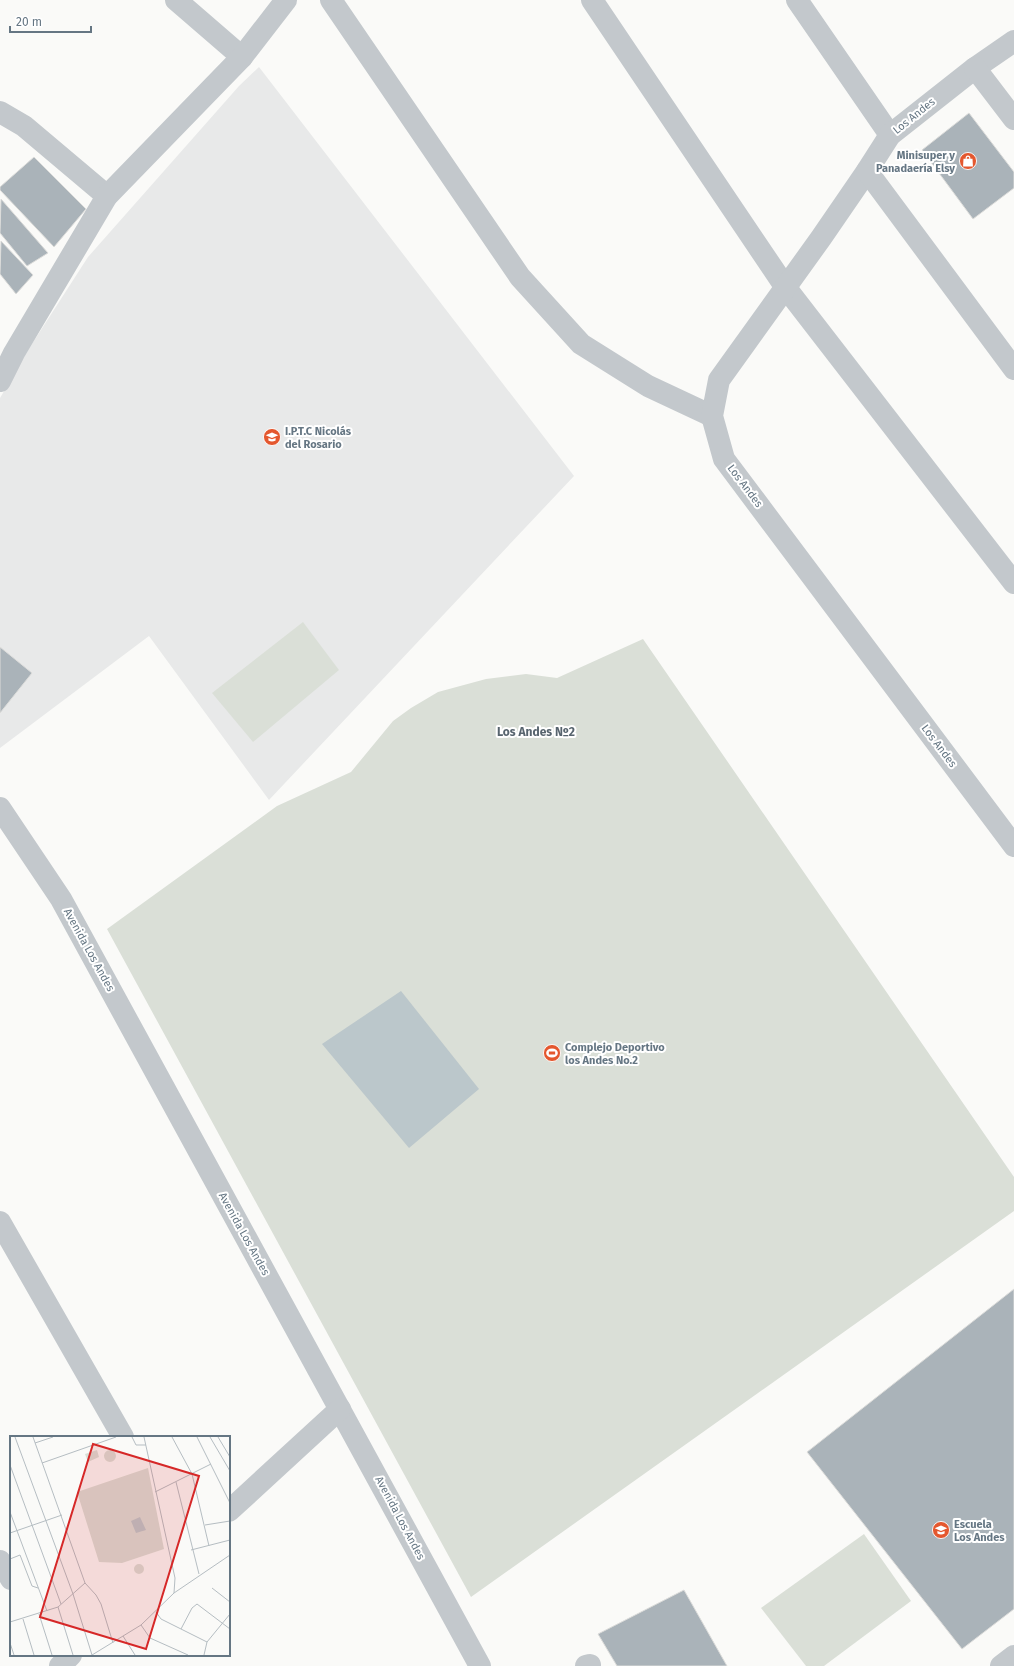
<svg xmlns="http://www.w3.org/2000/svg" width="1014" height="1666" font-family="'Fira Sans',sans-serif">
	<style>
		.built { fill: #e8e9e9 }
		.green { fill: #dadfd7 }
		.water { fill: #bbc7cb }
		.building { fill: #aab3b9; stroke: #dcdcda }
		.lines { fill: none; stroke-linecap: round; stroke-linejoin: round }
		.minor { stroke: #c3c8cc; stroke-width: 22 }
		.labels { text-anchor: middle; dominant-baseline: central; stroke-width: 4; stroke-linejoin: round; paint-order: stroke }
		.street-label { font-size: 11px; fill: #657683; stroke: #fff }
		.poi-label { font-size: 11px; font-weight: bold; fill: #657683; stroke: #fff; text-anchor: start }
		.neighbourhood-label { font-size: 12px; font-weight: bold; fill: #57646e; stroke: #fff }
		.inset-road { fill: none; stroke: #b5bdc2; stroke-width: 1 }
		.view { fill: #d62828; fill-opacity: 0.15; stroke: #d62828; stroke-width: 2 }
		.inset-edge { fill: none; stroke: #657683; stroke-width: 2 }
	</style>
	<rect width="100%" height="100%" fill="#fafaf8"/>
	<polygon class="built" points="259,67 574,476 269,800 149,636 0,748 0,398 30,347 88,257 239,86"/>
	<g class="green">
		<polygon points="303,622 339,670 253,742 212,693"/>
		<polygon points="643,639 1014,1177 1014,1211 471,1597 107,929 277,806 351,772 393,721 411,708 438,692 486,679 526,674 557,678"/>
		<polygon points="864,1534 911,1601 824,1666 806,1666 761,1608"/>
	</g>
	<polygon class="water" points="401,991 479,1089 409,1148 322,1044"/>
	<g class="building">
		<polygon points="969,113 1014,172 1014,188 973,219 922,150"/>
		<polygon points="34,157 86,209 54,247 0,190 0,187"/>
		<polygon points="1,199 48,253 27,266 0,233"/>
		<polygon points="1,241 33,275 16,294 0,274"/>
		<polygon points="0,647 32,673 0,713"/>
		<polygon points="1014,1289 1014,1609 962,1649 807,1452"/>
		<polygon points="684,1590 727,1666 617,1666 598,1634"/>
	</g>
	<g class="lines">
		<g class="minor">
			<polyline points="176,0 242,57"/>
			<polyline points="331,0 520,277 581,344 648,386 712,416"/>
			<polyline points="592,0 786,288 1014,583"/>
			<polyline points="797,0 890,135"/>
			<polyline points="1014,41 975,68 890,135 867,171 821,238 719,380 712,416 724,459 1014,846"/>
			<polyline points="975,68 1014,119"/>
			<polyline points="0,112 24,126 107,196"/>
			<polyline points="867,171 1014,369"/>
			<polyline points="0,381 14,353 107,196 242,57 286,0"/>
			<polyline points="0,808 61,899 480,1666"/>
			<polyline points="0,1222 123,1437"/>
			<polyline points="229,1511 340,1409"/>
			<polyline points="0,1561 11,1579"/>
			<polyline points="60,1666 71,1655"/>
			<polyline points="586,1666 590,1665"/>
			<polyline points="1001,1666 1014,1656"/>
		</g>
	</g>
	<defs>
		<g id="shop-disc" transform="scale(0.9)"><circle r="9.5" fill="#e4572e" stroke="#fff"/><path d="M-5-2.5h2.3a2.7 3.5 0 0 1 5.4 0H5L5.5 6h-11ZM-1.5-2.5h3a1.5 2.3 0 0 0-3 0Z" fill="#fff"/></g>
		<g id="school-disc" transform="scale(0.9)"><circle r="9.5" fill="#e4572e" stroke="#fff"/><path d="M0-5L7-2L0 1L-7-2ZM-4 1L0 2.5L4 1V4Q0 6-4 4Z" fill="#fff"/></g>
		<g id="stadium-disc" transform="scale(0.9)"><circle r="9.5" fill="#e4572e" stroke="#fff"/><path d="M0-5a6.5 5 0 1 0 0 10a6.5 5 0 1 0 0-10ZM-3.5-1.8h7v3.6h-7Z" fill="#fff"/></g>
	</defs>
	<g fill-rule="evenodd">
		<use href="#shop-disc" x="968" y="161"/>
		<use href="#school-disc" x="272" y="437"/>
		<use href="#stadium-disc" x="552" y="1053"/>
		<use href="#school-disc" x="941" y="1530"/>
	</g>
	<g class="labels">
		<g class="street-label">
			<text transform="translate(914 116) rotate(-39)">Los Andes</text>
			<text transform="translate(745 486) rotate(53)">Los Andes</text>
			<text transform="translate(939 746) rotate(53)">Los Andes</text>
			<text transform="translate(89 950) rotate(61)">Avenida Los Andes</text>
			<text transform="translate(244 1234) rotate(61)">Avenida Los Andes</text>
			<text transform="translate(400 1518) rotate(62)">Avenida Los Andes</text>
		</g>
		<g class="poi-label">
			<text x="955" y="155" text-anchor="end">Minisuper y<tspan x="955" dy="13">Panadaería Elsy</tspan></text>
			<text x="285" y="431">I.P.T.C Nicolás<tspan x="285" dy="13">del Rosario</tspan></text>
			<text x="565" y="1047">Complejo Deportivo<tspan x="565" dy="13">los Andes No.2</tspan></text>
			<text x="954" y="1524">Escuela<tspan x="954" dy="13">Los Andes</tspan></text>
		</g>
		<g class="neighbourhood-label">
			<text x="536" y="732">Los Andes Nº2</text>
		</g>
	</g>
	<g transform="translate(10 1436)">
		<rect width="220" height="220" fill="#fafaf8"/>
		<path d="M94 20a6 6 0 1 1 12 0a6 6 0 1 1-12 0ZM87 14 89 21 78 26 75 18ZM138 32 154 113 112 127 89 126 67 56ZM124 133a5 5 0 1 1 10 0a5 5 0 1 1-10 0Z" fill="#dadfd7"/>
		<path d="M130 81 136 94 126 97 121 85Z" fill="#bbc7cb"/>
		<path class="inset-road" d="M5 1 63 158 82 219M122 1 126 9H136M134 1 165 142 164 157M162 1 182 38 199 110M187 1 220 67M200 1 220 35M208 1 220 21M25 7 43 1M32 27 106 1M0 29 51 168M166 46 189 138M145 56 201 28M0 76 37 175M195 89 220 85M0 97 52 79M181 114 220 104M0 123 10 119 22 150 28 152M75 147 86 159 91 168 103 207M202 152 220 166M48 171 63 219M146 176 151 183 197 206M29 178 42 219M13 183 24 219M0 186 48 171 75 147 23 1M131 189 140 202 178 219M171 193 182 172 187 168 220 193M113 200 125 219M0 207 4 219M82 219 131 189 164 157 220 119M194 219 197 206 220 178"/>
		<path class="view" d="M83 8 189 40 136 213 30 181Z"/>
		<rect width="220" height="220" class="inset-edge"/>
	</g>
	<path d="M10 26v6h81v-6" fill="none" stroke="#657683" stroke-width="2"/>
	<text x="16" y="26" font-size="12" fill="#657683" stroke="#ffffff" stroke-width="3" paint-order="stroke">20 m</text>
</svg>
